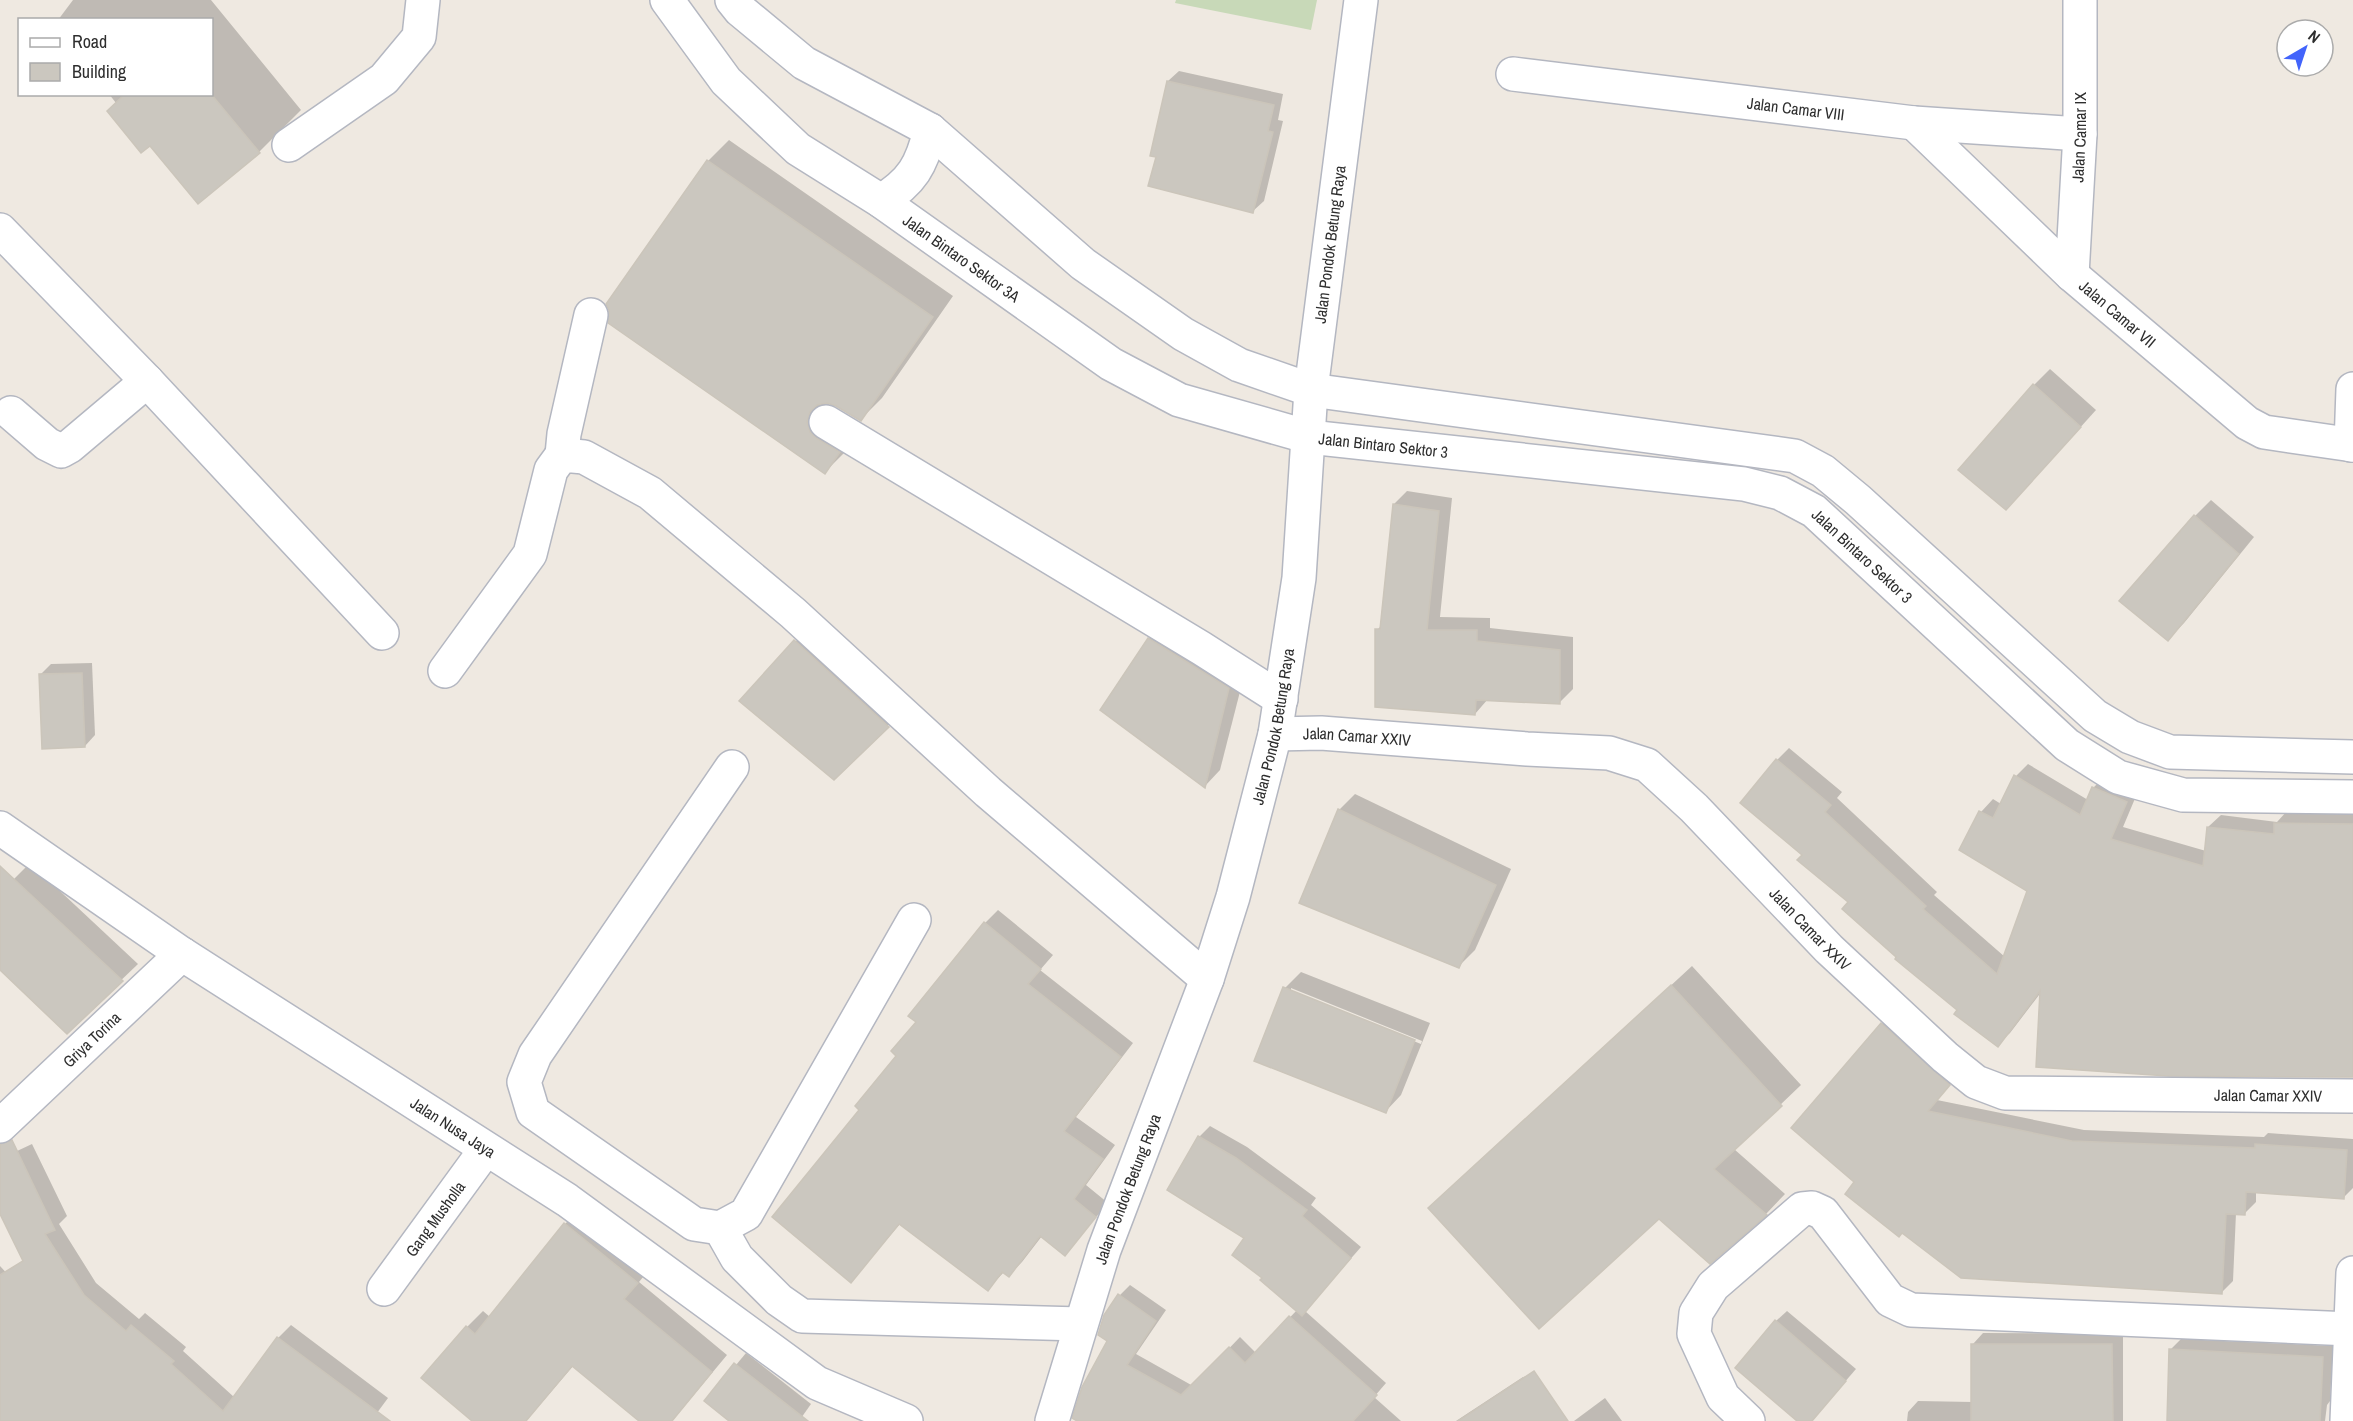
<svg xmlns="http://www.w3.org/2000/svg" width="2353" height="1421" font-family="'Archivo Narrow',sans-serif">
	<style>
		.cemetery { fill: #c8d9b8 }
		.shadow { fill: #0003; fill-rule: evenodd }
		.building { fill: #cbc7bf; stroke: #cbc5ba; stroke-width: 1.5 }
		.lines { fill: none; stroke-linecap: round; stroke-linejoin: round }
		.street-casing { stroke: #b4b7c1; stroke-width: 36 }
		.secondary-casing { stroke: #b4b7c1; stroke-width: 36 }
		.street { stroke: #fff; stroke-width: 33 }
		.secondary { stroke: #fff; stroke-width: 33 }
		.labels { text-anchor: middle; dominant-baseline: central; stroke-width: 5; stroke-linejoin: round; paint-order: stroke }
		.street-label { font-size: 16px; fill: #2e2e2e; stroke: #fff }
	</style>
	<rect width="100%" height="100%" fill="#efe9e1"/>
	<polygon class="cemetery" points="1176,0 1317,0 1311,30 1175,3"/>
	<g class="shadow">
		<polygon points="73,0 211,0 301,110 259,152 116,103 109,94 212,94 212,20 58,20"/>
		<polygon points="1179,71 1283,94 1278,120 1283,121 1264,201 1253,211 1158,156 1168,81"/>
		<polygon points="729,140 953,296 882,398 861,419 828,402 846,451 825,472 708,161"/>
		<polygon points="2050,369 2096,410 2022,492 2034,385"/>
		<polygon points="1407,491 1452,498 1440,617 1490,618 1490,628 1573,637 1573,689 1560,702 1488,699 1475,714 1377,630 1382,625 1394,504"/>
		<polygon points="2211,500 2254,537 2184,623 2168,639 2195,516"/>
		<polygon points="1165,623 1245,672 1220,770 1205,786 1149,639"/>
		<polygon points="811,625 904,710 833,778 741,701"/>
		<polygon points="92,663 95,735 85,746 40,675 51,664"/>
		<polygon points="1789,748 1842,792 1837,798 1937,892 1934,895 2005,957 2029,891 1961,849 1981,812 1993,799 2001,804 2016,776 2028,764 2088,800 2093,788 2106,775 2139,789 2123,827 2206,851 2208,827 2221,815 2277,822 2287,811 2353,811 2353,1076 2042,991 2010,1033 1997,1045 1898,956 1804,855 1777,760"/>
		<polygon points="1355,794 1511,869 1475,950 1458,967 1339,810"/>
		<polygon points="30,863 138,964 67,1032 0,968 0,893"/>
		<polygon points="998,910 1053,955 1040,970 1133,1043 1076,1117 1115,1145 1086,1185 1108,1203 1065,1254 1042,1236 1022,1262 1009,1275 1004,1272 988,1289 900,1224 851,1281 861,1110 985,923"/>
		<polygon points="1692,966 1801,1085 1734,1149 1785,1194 1766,1214 1430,1208"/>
		<path d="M1301 972 1430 1023 1401 1095 1385 1112 1285 988ZM1291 988 1422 1041 1421 1044 1291 992Z"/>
		<polygon points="1893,1013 1960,1073 1937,1100 2084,1130 2264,1137 2268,1133 2353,1139 2353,1188 2344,1197 2256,1191 2256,1202 2245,1213 2236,1213 2233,1281 2221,1293 1856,1181 1882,1024"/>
		<polygon points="1210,1126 1247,1147 1316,1198 1311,1205 1361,1247 1305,1311 1386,1383 1374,1397 1401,1421 1080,1421 1109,1341 1120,1295 1130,1285 1166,1310 1136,1354 1193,1386 1240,1337 1256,1353 1297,1310 1264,1278 1199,1137"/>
		<polygon points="32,1144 67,1216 59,1224 96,1283 139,1319 145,1313 186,1347 183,1351 234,1397 278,1338 291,1325 388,1398 371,1421 0,1421 0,1266 54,1324 0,1211 0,1159"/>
		<polygon points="581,1208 652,1266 639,1282 727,1355 672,1421 641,1421 574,1365 526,1421 474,1421 467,1327 483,1311 490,1317 565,1224"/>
		<polygon points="1787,1311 1856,1369 1811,1421 1799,1421 1776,1321"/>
		<polygon points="1983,1333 2123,1334 2123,1421 1907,1421 1908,1412 1918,1401 1973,1402 1973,1344"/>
		<polygon points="2181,1339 2333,1346 2330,1401 2327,1405 2325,1421 2168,1421 2170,1350"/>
		<polygon points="746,1353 811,1404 799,1421 732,1421 706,1401"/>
		<polygon points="1523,1377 1523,1421 1456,1421"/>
		<polygon points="1605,1398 1622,1421 1574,1421"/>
	</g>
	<g class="building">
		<polygon points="1167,81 1274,105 1268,131 1273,132 1253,213 1148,186 1156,157 1150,156"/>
		<polygon points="125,94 211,94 260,153 198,204 150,146 141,153 107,111"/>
		<polygon points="707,160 933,317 861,421 836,406 827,403 817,405 810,412 807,422 810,432 816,438 840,452 825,474 608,323 609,310 606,304"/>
		<polygon points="2033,384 2081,427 2006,510 1958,470"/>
		<polygon points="1393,504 1439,511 1427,630 1477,630 1477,641 1560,650 1560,704 1476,700 1475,715 1375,707 1375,629 1380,629"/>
		<polygon points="2194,515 2239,554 2168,641 2119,601"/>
		<polygon points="1148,638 1229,688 1205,788 1100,710"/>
		<polygon points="794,640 889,727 834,780 739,701"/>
		<polygon points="82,673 85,747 42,749 39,674"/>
		<polygon points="1776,759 1831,805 1825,812 1926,906 1923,909 1997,974 2027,891 1959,850 1979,811 1993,818 2014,775 2080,815 2092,787 2127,802 2111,839 2203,866 2207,827 2274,834 2274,823 2353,824 2353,1077 2168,1076 2036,1067 2040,991 1998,1047 1954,1014 1957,1010 1895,959 1896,957 1842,909 1848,902 1797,860 1802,855 1740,803"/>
		<polygon points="1338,809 1496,885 1459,968 1299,903"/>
		<polygon points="0,866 123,981 67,1034 0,970"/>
		<polygon points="984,922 1041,969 1028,984 1121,1057 1064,1131 1103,1159 1074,1199 1096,1217 1065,1256 1040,1236 1009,1277 1002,1272 988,1291 899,1224 851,1283 772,1217 859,1110 855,1106 896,1056 891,1051 916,1022 908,1016"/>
		<polygon points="1671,985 1782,1106 1714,1169 1767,1215 1710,1264 1659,1219 1539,1329 1428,1208"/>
		<polygon points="1283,987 1415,1040 1386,1113 1254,1061"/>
		<polygon points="1881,1023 1950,1085 1928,1111 2072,1141 2255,1148 2255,1144 2347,1150 2344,1199 2246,1192 2245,1215 2226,1214 2222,1294 1961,1278 1902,1233 1899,1237 1845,1194 1854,1182 1791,1128"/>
		<polygon points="1198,1136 1236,1158 1307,1210 1302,1216 1351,1258 1302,1316 1260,1280 1262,1278 1232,1255 1244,1238 1167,1190"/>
		<polygon points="12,1140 55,1230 45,1234 84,1295 126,1331 131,1325 174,1361 171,1364 223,1411 277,1337 390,1421 0,1421 0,1275 23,1261 0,1214 0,1144"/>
		<polygon points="564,1223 638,1283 624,1299 712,1372 672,1421 639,1421 572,1366 526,1421 472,1421 421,1378 466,1326 475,1334"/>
		<polygon points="1118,1294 1156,1321 1127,1365 1181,1395 1229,1347 1245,1363 1289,1316 1377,1395 1353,1421 1077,1421 1072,1418 1082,1387 1107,1341 1098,1335 1104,1315"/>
		<polygon points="1775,1320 1846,1381 1812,1421 1797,1421 1735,1368"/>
		<polygon points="1971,1344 2112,1344 2113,1421 1971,1421"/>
		<polygon points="2169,1349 2323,1357 2320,1421 2167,1421"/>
		<polygon points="734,1363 808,1421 729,1421 704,1401"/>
		<polygon points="1534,1371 1568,1421 1458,1421"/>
	</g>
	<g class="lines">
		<g class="street-casing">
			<g id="street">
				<path id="s1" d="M1513 74 1914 123 2080 134"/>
				<path id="s2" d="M1914 123 2072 275 2247 423 2264 432 2353 445"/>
				<polyline points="289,145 384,79 419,37 423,0"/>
				<polyline points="0,230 147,381 382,633"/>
				<path id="s3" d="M2072 275 2080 134V0"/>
				<polyline points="11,413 47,444 61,451 70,446 147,381"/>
				<polyline points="826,422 1201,648 1281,699"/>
				<polyline points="2351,445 2353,389"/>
				<polyline points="562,455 564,434 591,315"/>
				<polyline points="445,671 530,554 551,470 562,455 584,457 650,493 793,613 988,792 1207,979"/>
				<path id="s4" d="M1275 734 1321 733 1527 749 1609 753 1647 765 1694 808 1829 949 1945 1057 1976 1082 2005 1093 2353 1096"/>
				<polyline points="732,767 535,1055 524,1082 533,1112 694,1224 720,1228 746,1214 914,920"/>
				<path id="s5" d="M0 1126 182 954"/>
				<polyline points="720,1228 737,1258 779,1300 802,1316 1080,1324"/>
				<path id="s6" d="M384 1289 486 1149"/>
				<polyline points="1748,1421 1723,1397 1694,1334 1696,1313 1713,1286 1802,1209 1812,1208 1823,1213 1890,1300 1911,1310 2351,1329"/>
				<polyline points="2347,1421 2353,1273"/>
			</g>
		</g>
		<g class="secondary-casing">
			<g id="secondary">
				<path id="s7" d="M667 0 726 81 798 149 881 201 1111 364 1179 400 1309 437 1744 484 1780 493 1814 511 2067 745 2118 777 2183 795 2353 797"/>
				<polyline points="732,0 740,10 804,63 930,130 1083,264 1183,334 1239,365 1311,390 1795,456 1823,471 1858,500 2095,716 2130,737 2170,752 2353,757"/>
				<path d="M881 201C912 182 922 165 930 130"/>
				<path id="s8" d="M0 828 182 954 567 1200 817 1383 906 1421"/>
				<path id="s9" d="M1052 1421 1104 1250 1207 979 1233 897 1275 734 1299 578 1311 390 1361 0"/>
			</g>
		</g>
		<use href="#street" class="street"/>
		<use href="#secondary" class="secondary"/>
	</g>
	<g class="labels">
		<g class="street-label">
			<text stroke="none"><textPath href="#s1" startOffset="285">Jalan Camar VIII</textPath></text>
			<text stroke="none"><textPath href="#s3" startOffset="138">Jalan Camar IX</textPath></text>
			<text stroke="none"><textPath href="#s9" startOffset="1216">Jalan Pondok Betung Raya</textPath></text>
			<text stroke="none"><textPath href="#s7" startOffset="396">Jalan Bintaro Sektor 3A</textPath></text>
			<text stroke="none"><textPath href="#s2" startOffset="279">Jalan Camar VII</textPath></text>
			<text stroke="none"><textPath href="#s7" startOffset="866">Jalan Bintaro Sektor 3</textPath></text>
			<text stroke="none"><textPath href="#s7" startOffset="1370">Jalan Bintaro Sektor 3</textPath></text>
			<text stroke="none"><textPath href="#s9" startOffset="730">Jalan Pondok Betung Raya</textPath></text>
			<text stroke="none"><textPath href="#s4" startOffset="82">Jalan Camar XXIV</textPath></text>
			<text stroke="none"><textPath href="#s4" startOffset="606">Jalan Camar XXIV</textPath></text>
			<text stroke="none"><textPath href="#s5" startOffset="126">Griya Torina</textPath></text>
			<text stroke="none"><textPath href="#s4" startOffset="1126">Jalan Camar XXIV</textPath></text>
			<text stroke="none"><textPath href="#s8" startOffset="543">Jalan Nusa Jaya</textPath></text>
			<text stroke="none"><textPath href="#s9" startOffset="244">Jalan Pondok Betung Raya</textPath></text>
			<text stroke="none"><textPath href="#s6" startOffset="87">Gang Musholla</textPath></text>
		</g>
	</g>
	<rect x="18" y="18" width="195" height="78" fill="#ffffff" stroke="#ababab" stroke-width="1.5"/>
	<rect x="30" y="38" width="30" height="9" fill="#ffffff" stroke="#ababab" stroke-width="1.5"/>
	<text x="72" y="48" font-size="18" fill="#2e2e2e">Road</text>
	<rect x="30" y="63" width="30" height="18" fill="#cbc7bf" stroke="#ababab" stroke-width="1.5"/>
	<text x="72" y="78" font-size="18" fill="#2e2e2e">Building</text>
	<g transform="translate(2305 48) rotate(39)"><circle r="28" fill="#ffffff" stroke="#ababab" stroke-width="1.5"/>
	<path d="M0-4.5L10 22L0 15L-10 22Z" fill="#4264fb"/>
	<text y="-9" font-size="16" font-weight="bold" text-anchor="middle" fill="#2e2e2e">N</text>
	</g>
</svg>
